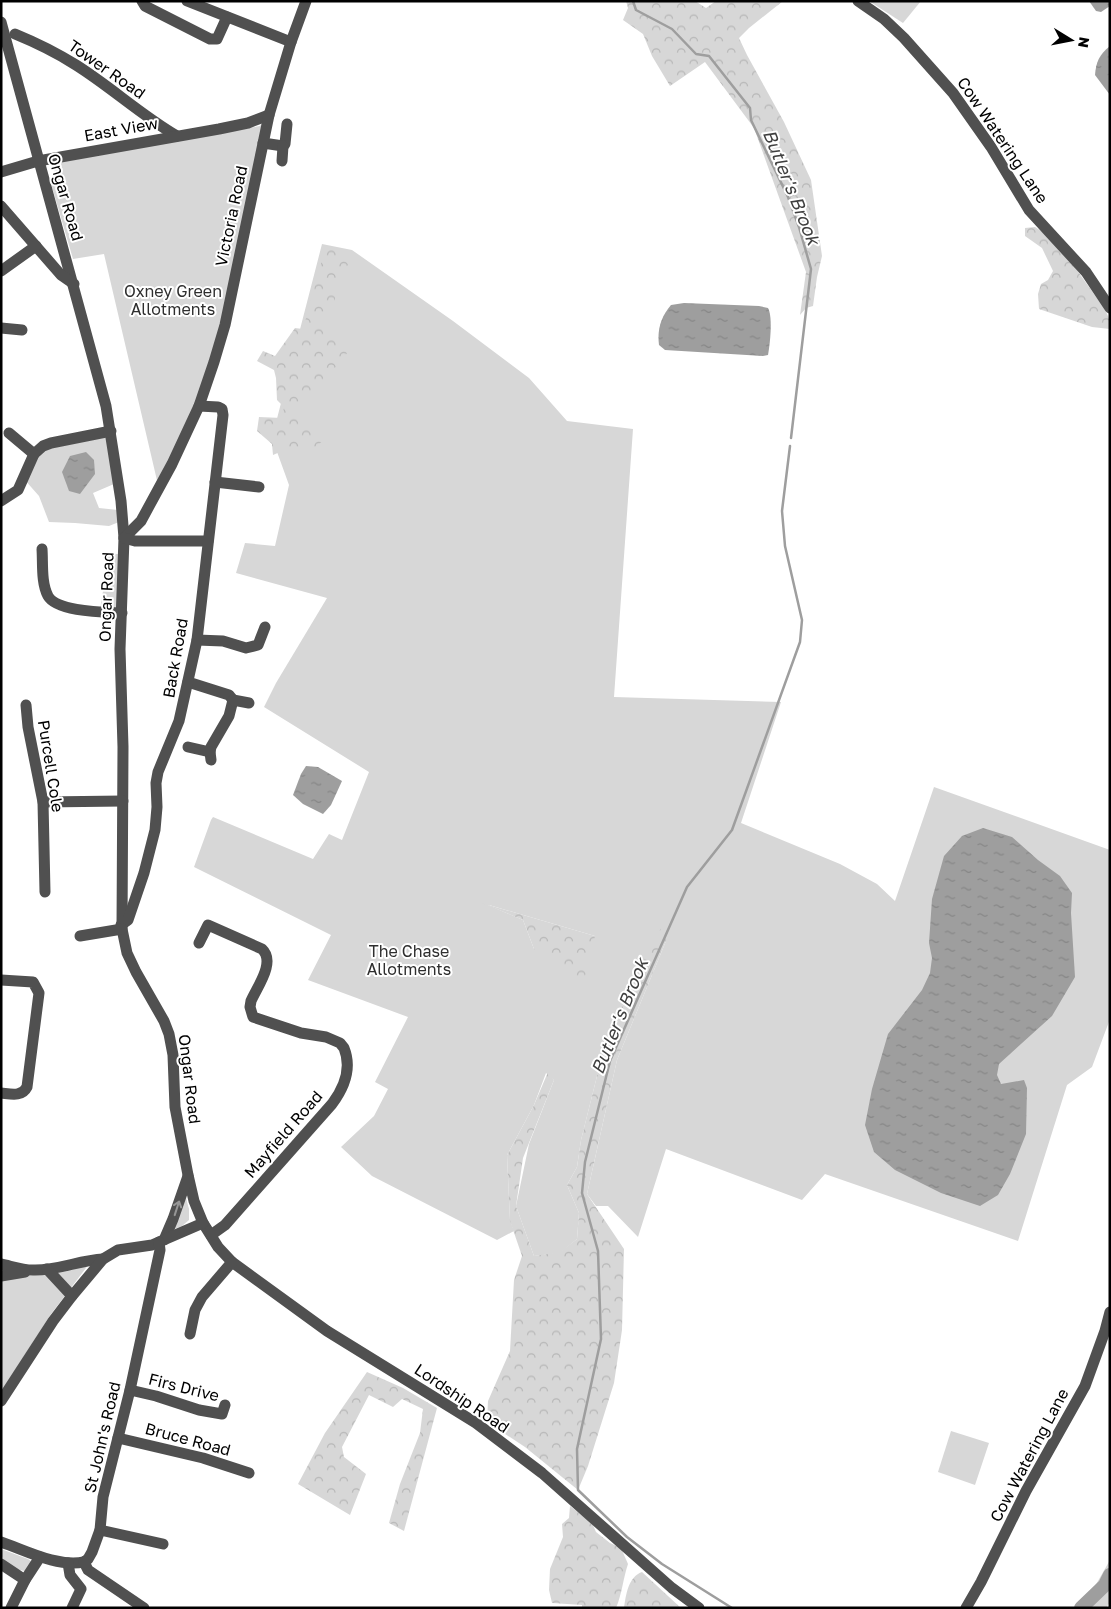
<svg xmlns="http://www.w3.org/2000/svg" width="1111" height="1609" font-family="'Golos Text',sans-serif">
	<style>
		.green { fill: #d7d7d7; fill-rule: evenodd }
		.forest { fill: url(#forest-crowns) }
		.water { fill: url(#water-ripples) }
		.lines { fill: none; stroke-linecap: round; stroke-linejoin: round }
		.stream { stroke: #9e9e9e; stroke-width: 2.5 }
		.river { stroke: #9e9e9e; stroke-width: 14 }
		.minor { stroke: #505050; stroke-width: 11 }
		.oneway { stroke: #969696 }
		.labels { text-anchor: middle; dominant-baseline: central; stroke-width: 4; stroke-linejoin: round; paint-order: stroke }
		.street-label { font-size: 16px; fill: #000; stroke: #fff }
		.park-label { font-size: 16px; fill: #2e2e2e; stroke: #fff }
		.water-label { font-size: 18px; font-style: italic; fill: #3f3f3f; stroke: #fff }
	</style>
	<defs>
		<pattern id="forest-crowns" width="20" height="18" patternUnits="userSpaceOnUse" patternTransform="scale(1.25)"><rect width="20" height="18" fill="#d7d7d7"/><path d="M2 6a3 3 0 1 1 6 0M12 15a3 3 0 1 1 6 0" fill="none" stroke="#b7b7b7"/></pattern>
		<pattern id="water-ripples" width="26" height="14" patternUnits="userSpaceOnUse" patternTransform="scale(1.25)"><rect width="26" height="14" fill="#9e9e9e"/><path d="M2 4q2-2 4 0t4 0M15 11q2-2 4 0t4 0" fill="none" stroke="#868686"/></pattern>
	</defs>
	<rect width="100%" height="100%" fill="#fff"/>
	<g class="green">
		<polygon points="869,1 921,1 903,23"/>
		<polygon points="269,115 214,362 159,489 104,254 73,259 52,187 55,163 260,126"/>
		<path d="M322 244 352 250 453 321 529 378 567 421 633 429 614 697 781 702 741 823 840 864 877 884 895 901 934 787 1110 850V1019L1092 1067 1067 1085 1018 1241 825 1174 802 1200 666 1149 638 1237 608 1206H596L587 1194 617 1060 666 941 635 981 620 1011 597 1076 581 1140 577 1167 567 1185 579 1213 577 1239 560 1253 534 1256 516 1206 529 1144 554 1080 546 1073 534 1105 507 1155 510 1220 514 1231 497 1240 372 1176 341 1147 374 1116 388 1089 375 1082 408 1017 308 980 331 935 194 867 211 820 213 817 313 859 329 834 342 840 369 772 264 707 276 683 327 598 236 573 245 543 275 546 289 485 272 438ZM488 905H489L595 936 534 949 523 920Z"/>
		<polygon points="109,433 114,484 93,493 99,508 118,510 119,522 109,526 75,523 49,522 39,496 24,479 41,451"/>
		<polygon points="109,553 125,555 122,613 100,610"/>
		<polygon points="186,1198 189,1209 189,1220 182,1226 172,1230"/>
		<polygon points="89,1264 51,1314 1,1392 1,1267"/>
		<polygon points="951,1431 989,1443 975,1485 938,1472"/>
		<path d="M1 1549 28 1559 31 1561V1564L25 1571C11 1569 1 1564 1 1549Z"/>
		<polygon points="1110,1560 1110,1602 1106,1608 1079,1608 1094,1588"/>
	</g>
	<g class="forest">
		<polygon points="626,1 695,1 706,8 716,1 783,1 749,28 739,38 747,55 784,122 811,180 822,256 817,277 813,306 806,308 800,315 806,272 754,128 705,62 670,86 652,56 643,34 623,20 628,8"/>
		<path d="M1035 227C1060 243 1075 268 1092 291 1097 299 1104 306 1107 314 1110 319 1110 324 1110 329L1092 327 1039 309 1038 294 1041 284 1048 280 1053 271 1042 248 1025 236V228Z"/>
		<path d="M330 248 349 251 351 260C342 273 333 291 335 308L321 325 322 329 343 342 347 353 341 363 331 371 310 400 302 404 296 413 307 424 326 431 324 440 314 448 282 447 280 452 273 455 272 444 257 431 259 417 282 418 284 407 277 400 276 378 274 370 257 361 263 351 275 356 295 328 303 329 325 249Z"/>
		<polygon points="482,903 595,936 583,985 534,949 523,920"/>
		<polygon points="662,927 666,941 617,1060 587,1194 624,1249 622,1330 614,1383 588,1466 578,1490 525,1447 487,1422 488,1401 510,1351 514,1280 522,1256 510,1221 507,1155 534,1105 548,1072 554,1080 523,1158 516,1206 534,1256 560,1252 577,1239 579,1213 567,1185 577,1167 581,1140 597,1076 620,1011 651,942"/>
		<polygon points="367,1372 403,1388 437,1408 404,1531 389,1523 400,1484 420,1433 423,1409 402,1399 393,1407 369,1395 342,1447 344,1457 366,1474 350,1515 298,1484 325,1433"/>
		<path d="M570 1506 592 1523 596 1532 610 1543 621 1548 628 1564C623 1579 622 1594 616 1608H582V1605L552 1603 549 1590 550 1569 563 1537 562 1524 569 1518Z"/>
		<path d="M642 1572 681 1608H624C626 1595 628 1577 642 1572Z"/>
	</g>
	<g class="water">
		<polygon points="1089,1 1110,1 1110,6 1101,12 1096,11"/>
		<path d="M1110 46V95L1095 75C1096 62 1099 55 1110 46Z"/>
		<path d="M684 303 759 306 768 308C773 317 770 344 768 355L763 356 665 350 659 345C657 329 661 317 671 305Z"/>
		<polygon points="86,452 94,460 95,474 80,494 69,491 62,472 70,456"/>
		<polygon points="306,766 318,767 342,781 331,805 323,814 303,804 293,795 301,774"/>
		<polygon points="983,828 1012,837 1038,860 1060,876 1072,893 1071,913 1075,977 1052,1016 999,1064 997,1075 1001,1084 1024,1080 1027,1088 1026,1134 1010,1174 998,1195 980,1206 941,1193 895,1170 874,1152 865,1125 872,1089 888,1034 922,990 930,973 932,958 929,943 932,899 944,856 962,836"/>
	</g>
	<g class="lines">
		<g class="stream">
			<polyline points="633,1 636,10 672,29 696,54 709,56 750,108 751,120 788,197 799,227 811,269 791,438"/>
			<polyline points="732,1608 662,1564 627,1537 578,1490 577,1449 601,1339 598,1251 582,1193 585,1162 610,1061 687,887 732,830 800,642 802,620 785,546 782,511 790,446"/>
		</g>
		<polyline class="river" points="1081,1608 1105,1585 1110,1575"/>
		<g class="minor">
			<polyline points="142,1 145,6 210,39 217,39 227,17"/>
			<polyline points="187,1 291,42"/>
			<polyline points="858,1 884,19 904,38 953,93 991,147 1029,210 1086,272 1110,308"/>
			<polyline points="1,22 106,406 121,501 124,538 120,649 123,747 122,929 127,953 136,972 164,1021 169,1034 173,1055 175,1107 188,1175 194,1201 203,1223 218,1247 232,1262 327,1331 476,1423 542,1473 672,1588 699,1608"/>
			<path d="M15 34C37 43 57 53 76 65 111 87 141 115 177 136"/>
			<polyline points="263,143 283,146 285,144 287,124"/>
			<polyline points="282,161 283,146"/>
			<polyline points="1,172 38,161 219,129 248,123 269,115"/>
			<polyline points="1,206 61,275 74,284"/>
			<polyline points="1,271 36,246"/>
			<polyline points="1,328 22,330"/>
			<polyline points="9,433 34,454 43,446 51,443 111,431"/>
			<polyline points="215,482 259,487"/>
			<polyline points="1,501 18,490 34,454"/>
			<polyline points="124,538 141,521 172,464 199,406 214,362 225,325 269,115 291,42 306,1"/>
			<polyline points="124,538 135,541 208,541"/>
			<path d="M42 549C43 563 41 583 48 596 57 612 104 612 122 613"/>
			<polyline points="197,640 223,641 246,648 258,645 265,627"/>
			<polyline points="188,682 229,695 233,700 229,716 211,747 210,752 211,760"/>
			<polyline points="233,700 249,703"/>
			<polyline points="26,705 28,727 43,802 45,892"/>
			<polyline points="188,747 210,752"/>
			<polyline points="43,802 123,801"/>
			<polyline points="121,925 128,920 144,873 155,830 157,807 156,783 158,772 179,721 197,640 223,415 222,409 218,407 199,406"/>
			<polyline points="80,936 122,929"/>
			<path d="M199 943 208 925 262 949C276 962 257 987 251 1001L250 1007 253 1017 301 1033 326 1037 340 1043 344 1048C352 1068 344 1088 332 1104L225 1225 211 1235"/>
			<path d="M1 980 33 982 39 993 27 1087C22 1097 11 1094 1 1093"/>
			<polyline points="164,1240 173,1219 188,1176"/>
			<path d="M1 1264C11 1266 22 1270 33 1270 56 1271 80 1260 103 1259"/>
			<polyline points="47,1269 72,1296"/>
			<polyline points="1,1276 25,1272"/>
			<polyline points="190,1334 195,1310 202,1297 232,1262"/>
			<polyline points="130,1390 156,1396 199,1410 222,1414 225,1405"/>
			<polyline points="1,1401 53,1321 72,1296 103,1259 118,1250 152,1245 203,1223"/>
			<polyline points="118,1438 203,1458 249,1473"/>
			<polyline points="100,1530 163,1544"/>
			<path d="M1 1542C27 1551 56 1567 84 1562"/>
			<polyline points="84,1562 88,1559 92,1552 100,1530 103,1497 130,1390 160,1250 159,1242"/>
			<polyline points="84,1562 88,1570 144,1608"/>
			<polyline points="68,1563 70,1575 81,1589 72,1608"/>
			<polyline points="1,1564 25,1580"/>
			<polyline points="11,1608 25,1580 40,1557"/>
			<polyline points="966,1608 981,1582 1026,1491 1085,1386 1105,1331 1110,1312"/>
		</g>
	</g>
	<defs><path id="oneway-shaft" d="M-6 0H5M1.5-3L5.5 0L1.5 3" fill="none" stroke-width="1.6" stroke-linecap="round" stroke-linejoin="round" transform="scale(1.25)"/></defs>
	<use class="oneway" href="#oneway-shaft" transform="translate(177 1208) rotate(-72)"/>
	<g class="labels">
		<g class="street-label">
			<text transform="translate(107 69) rotate(35)">Tower Road</text>
			<text transform="translate(121 129) rotate(-10)">East View</text>
			<text transform="translate(1003 140) rotate(56)">Cow Watering Lane</text>
			<text transform="translate(66 197) rotate(74)">Ongar Road</text>
			<text transform="translate(231 216) rotate(-78)">Victoria Road</text>
			<text transform="translate(106 597) rotate(-88)">Ongar Road</text>
			<text transform="translate(175 658) rotate(-80)">Back Road</text>
			<text transform="translate(51 766) rotate(81)">Purcell Cole</text>
			<text transform="translate(190 1079) rotate(83)">Ongar Road</text>
			<text transform="translate(283 1134) rotate(-49)">Mayfield Road</text>
			<text transform="translate(184 1387) rotate(14)">Firs Drive</text>
			<text transform="translate(462 1398) rotate(34)">Lordship Road</text>
			<text transform="translate(102 1437) rotate(-77)">St John's Road</text>
			<text transform="translate(188 1439) rotate(15)">Bruce Road</text>
			<text transform="translate(1029 1455) rotate(-62)">Cow Watering Lane</text>
		</g>
		<g class="park-label">
			<text x="173" y="291">Oxney Green<tspan x="173" dy="18">Allotments</tspan></text>
			<text x="409" y="951">The Chase<tspan x="409" dy="18">Allotments</tspan></text>
		</g>
		<g class="water-label">
			<text transform="translate(792 187) rotate(68)">Butler's Brook</text>
			<text transform="translate(619 1016) rotate(-68)">Butler's Brook</text>
		</g>
	</g>
	<rect width="1111" height="1609" fill="none" stroke="#000000" stroke-width="5"/>
	<g transform="translate(1071 40) rotate(100)" stroke="#ffffff" stroke-width="4" paint-order="stroke">
	<path d="M0-4L9 19L0 12L-9 19Z" fill="#000000"/>
	<text y="-8" font-size="14" font-weight="bold" text-anchor="middle" fill="#000000">N</text>
	</g>
</svg>
